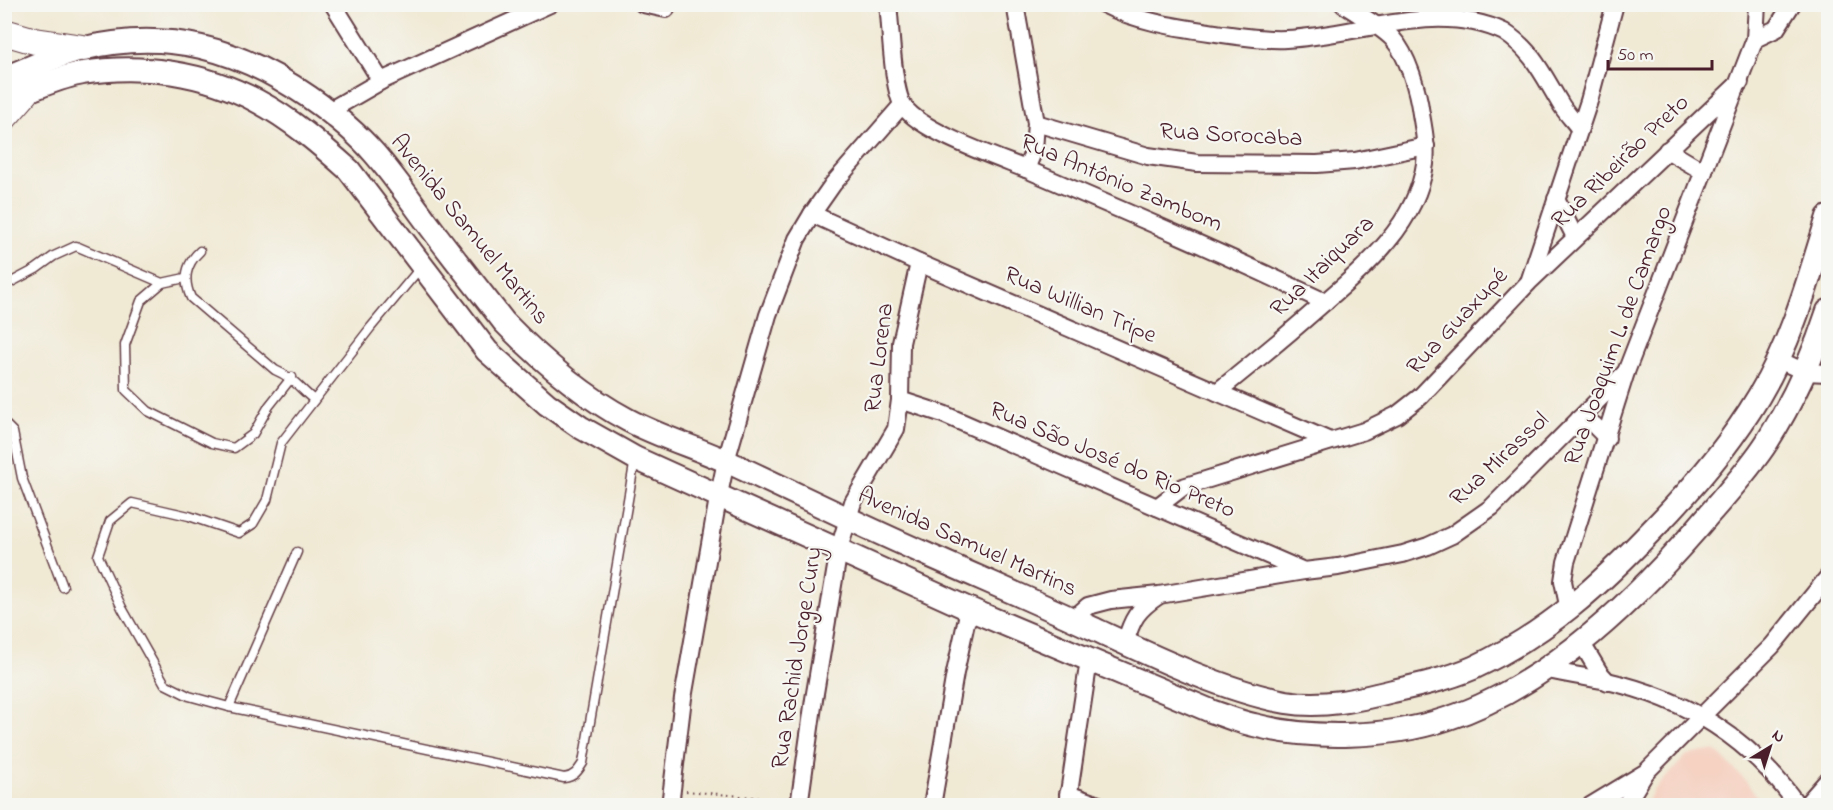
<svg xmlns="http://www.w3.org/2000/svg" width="1833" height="810" font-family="'Indie Flower',sans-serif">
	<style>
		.built { fill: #f5d2c2 }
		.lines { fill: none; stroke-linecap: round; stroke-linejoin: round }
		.lane-casing { stroke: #633d44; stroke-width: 11 }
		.street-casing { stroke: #633d44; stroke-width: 20 }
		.secondary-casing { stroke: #633d44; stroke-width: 26 }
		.primary-casing { stroke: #633d44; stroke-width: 28 }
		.path { stroke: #633d44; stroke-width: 2; stroke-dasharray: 1.5 4.5; stroke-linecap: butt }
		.lane { stroke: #fff; stroke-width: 8 }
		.street { stroke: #fff; stroke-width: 16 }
		.secondary { stroke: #fff; stroke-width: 22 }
		.primary { stroke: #fff; stroke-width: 26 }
		.labels { text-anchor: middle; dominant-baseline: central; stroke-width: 4.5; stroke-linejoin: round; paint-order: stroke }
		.street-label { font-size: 24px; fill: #4a1f2b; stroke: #f6f6f2 }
	</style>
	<rect width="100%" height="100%" fill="#f6f6f2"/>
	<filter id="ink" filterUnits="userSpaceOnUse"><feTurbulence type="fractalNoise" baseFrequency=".0167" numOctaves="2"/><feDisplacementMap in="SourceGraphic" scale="12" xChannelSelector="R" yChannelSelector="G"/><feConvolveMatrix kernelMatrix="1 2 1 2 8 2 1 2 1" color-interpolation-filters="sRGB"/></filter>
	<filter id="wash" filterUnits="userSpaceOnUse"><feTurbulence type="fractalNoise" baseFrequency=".008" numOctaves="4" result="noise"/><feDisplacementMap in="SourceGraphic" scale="24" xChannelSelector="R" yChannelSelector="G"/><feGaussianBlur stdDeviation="1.35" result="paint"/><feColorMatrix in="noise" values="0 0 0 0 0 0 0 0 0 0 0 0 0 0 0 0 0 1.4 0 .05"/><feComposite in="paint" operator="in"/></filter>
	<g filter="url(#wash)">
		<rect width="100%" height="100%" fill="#f0e9d4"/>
		<polygon class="built" points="1715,750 1745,780 1764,805 1646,805 1653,791 1687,755"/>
	</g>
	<g filter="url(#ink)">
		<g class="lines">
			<g class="lane-casing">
				<g id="lane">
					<path d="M200 251C185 265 183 280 191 298L275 370C294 378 299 388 314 400"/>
					<path d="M421 267 371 327 281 443 267 500 253 524 239 533 189 516 132 503 110 521 98 556 122 608 165 684 189 696 229 707 564 778C574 777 578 771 583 763L635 459"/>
					<polyline points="185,278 162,283 141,301 125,345 126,390 148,411 212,443 234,448 253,434 269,406 292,377"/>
					<polyline points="4,286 36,269 54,256 76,246 162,283"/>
					<polyline points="4,423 13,432 22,478 63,587"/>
					<polyline points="229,707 297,552"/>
				</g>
			</g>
			<g class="street-casing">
				<g id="street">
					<polyline points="333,4 381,81"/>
					<polyline points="643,4 666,9"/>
					<path d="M888 4C891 27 892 91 904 107 923 133 1002 159 1033 172 1131 214 1229 256 1325 302"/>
					<polyline points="1015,4 1036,123 1034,150 1026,169"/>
					<path d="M1103 4C1139 23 1183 28 1223 34 1243 37 1265 40 1286 39 1359 36 1435 0 1504 32 1533 51 1543 75 1560 103 1565 112 1573 120 1579 128"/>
					<polyline points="1755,39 1776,29 1792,4"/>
					<polyline points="329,111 381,81 550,4"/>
					<polyline points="1036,123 1148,156 1197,163 1317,164 1355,161 1426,146"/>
					<polyline points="1667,150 1704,172"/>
					<polyline points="1556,199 1575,237"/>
					<polyline points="812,214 919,263 1330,441"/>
					<polyline points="1530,279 1589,101 1615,4"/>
					<polyline points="1779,360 1805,372 1828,373"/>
					<path d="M1217 392C1252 364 1286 336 1319 307 1363 269 1416 226 1425 164 1427 147 1424 131 1421 114 1418 91 1408 55 1392 38 1379 25 1359 15 1343 4"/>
					<polyline points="900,400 943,414 1304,571"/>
					<polyline points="1579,419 1594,425 1607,438"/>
					<polyline points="1157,507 1183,487 1364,431 1397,415 1420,397 1529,282 1740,82"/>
					<polyline points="1569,610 1563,581 1566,562 1626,372 1755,39 1757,4"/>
					<polyline points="1073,619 1088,606 1111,600 1159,595 1304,571 1338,567 1403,554 1428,546 1452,535 1492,507 1626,372"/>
					<polyline points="1581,642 1599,672 1608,682"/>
					<path d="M1125 643C1132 619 1137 610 1158 596"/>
					<path d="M1544 669C1565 674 1586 677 1607 681 1687 699 1750 738 1798 806"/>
					<polyline points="1068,794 1101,806"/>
					<polyline points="670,806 683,698 717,504 726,461 768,315 797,239 812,214 833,184 902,105"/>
					<polyline points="799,806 814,699 839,549 853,502 896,429 900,400 901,343 919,263"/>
					<polyline points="932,806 955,673 969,609"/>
					<polyline points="1067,806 1089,660"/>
					<polyline points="1590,806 1646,772 1772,646 1828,577"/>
					<polyline points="1625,806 1644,775"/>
					<polyline points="1805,806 1828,780"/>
				</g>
			</g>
			<g class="secondary-casing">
				<g id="secondary">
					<path d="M4 78C30 68 54 56 81 49 166 28 238 48 309 97 332 113 355 131 374 153 395 177 413 204 432 229 455 260 480 291 504 322 541 360 581 395 628 420 660 437 695 447 728 462 791 491 853 522 917 550 975 576 1034 601 1092 628 1150 655 1224 691 1286 702 1323 708 1357 700 1393 691 1420 685 1447 679 1473 668 1548 633 1600 585 1656 526 1695 486 1731 443 1759 396 1792 341 1809 278 1828 217"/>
					<path d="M4 98C31 92 56 77 83 73 141 63 205 73 257 101 291 119 321 145 349 170L487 351 547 404 580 427 635 458 969 609 1211 711C1225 716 1239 722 1254 725 1312 740 1389 738 1446 719 1550 686 1642 594 1711 512 1730 490 1751 467 1767 442 1793 401 1813 357 1828 311"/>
				</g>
			</g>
			<g class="primary-casing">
				<g id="primary">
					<polyline points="4,32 35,41 83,48"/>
					<polyline points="4,118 26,93"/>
				</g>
			</g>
			<g class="path">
				<polyline points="686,791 785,800"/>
				<polyline points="815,803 836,806"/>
			</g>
			<use href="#lane" class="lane"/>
			<use href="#street" class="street"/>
			<use href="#secondary" class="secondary"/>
			<use href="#primary" class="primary"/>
		</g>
	</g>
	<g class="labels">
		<g class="street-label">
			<text transform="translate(1231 136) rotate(3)">Rua Sorocaba</text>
			<text transform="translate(1621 162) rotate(-44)">Rua Ribeirão Preto</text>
			<text transform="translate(1121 184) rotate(23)">Rua Antônio Zambom</text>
			<text transform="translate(469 230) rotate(51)">Avenida Samuel Martins</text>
			<text transform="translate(1323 267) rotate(-44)">Rua Itaiquara</text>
			<text transform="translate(1080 306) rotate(23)">Rua Willian Tripe</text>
			<text transform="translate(1458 322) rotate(-47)">Rua Guaxupé</text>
			<text transform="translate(1619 336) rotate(-70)">Rua Joaquim L. de Camargo</text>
			<text transform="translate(880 358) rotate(-83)">Rua Lorena</text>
			<text transform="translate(1500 460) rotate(-43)">Rua Mirassol</text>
			<text transform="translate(1112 461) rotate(23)">Rua São José do Rio Preto</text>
			<text transform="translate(967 543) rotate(24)">Avenida Samuel Martins</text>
			<text transform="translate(798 658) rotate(-81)">Rua Rachid Jorge Cury</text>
		</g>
	</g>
	<rect width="1833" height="810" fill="none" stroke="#f6f6f2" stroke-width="24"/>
	<g transform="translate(1770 747) rotate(38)" stroke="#f6f6f2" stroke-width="4.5" paint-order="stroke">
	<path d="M0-4.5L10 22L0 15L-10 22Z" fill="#4a1f2b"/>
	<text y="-9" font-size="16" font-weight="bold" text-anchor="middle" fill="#4a1f2b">N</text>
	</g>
	<path d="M1608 60v9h104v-9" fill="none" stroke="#4a1f2b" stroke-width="3"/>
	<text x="1617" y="60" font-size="18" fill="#4a1f2b" stroke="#f6f6f2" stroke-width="4.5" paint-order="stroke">50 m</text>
</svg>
